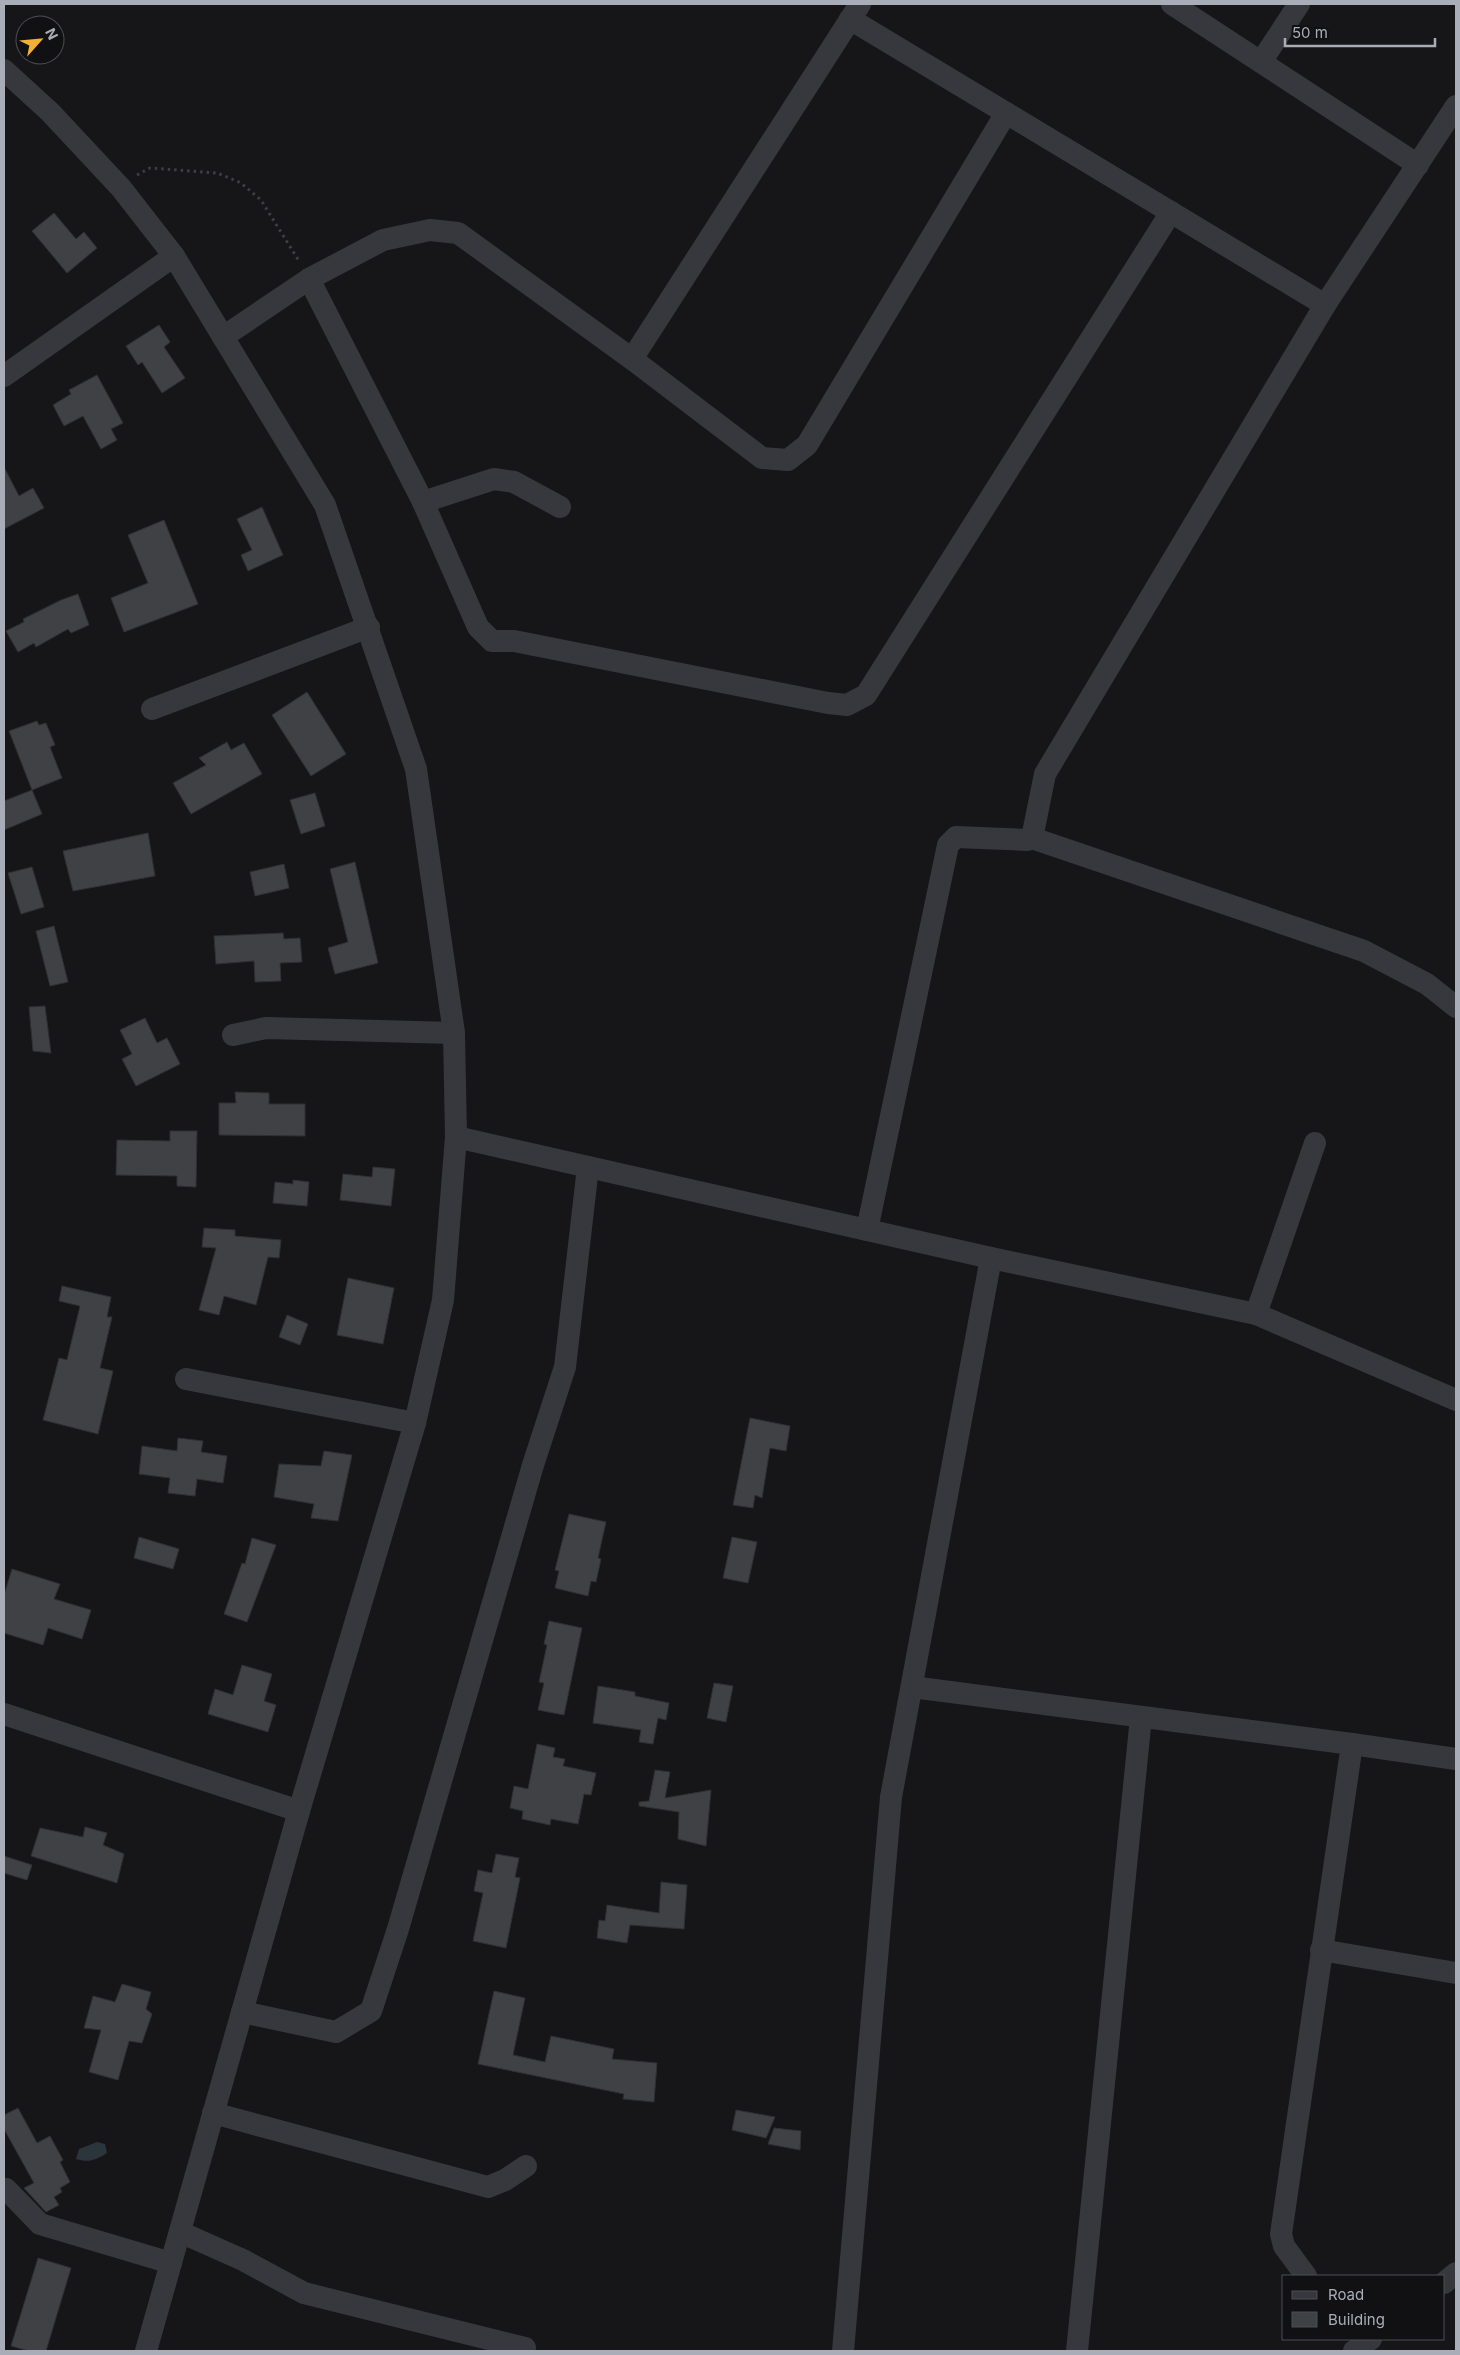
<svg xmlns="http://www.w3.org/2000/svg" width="1460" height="2355" font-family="Inter,sans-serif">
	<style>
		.water { fill: #2c353c }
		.building { fill: #404145; stroke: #303034 }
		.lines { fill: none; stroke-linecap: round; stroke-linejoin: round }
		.path { stroke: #3d3f44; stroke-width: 3; stroke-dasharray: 2.5 4; stroke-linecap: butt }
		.minor { stroke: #37383d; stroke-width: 22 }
	</style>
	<rect width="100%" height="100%" fill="#161618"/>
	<path class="water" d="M97 2142 105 2144 107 2153C96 2160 89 2163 76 2159L79 2149Z"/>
	<g class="building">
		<polygon points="54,213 76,239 84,232 97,248 67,273 32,231"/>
		<polygon points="159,325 170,342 164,347 185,378 162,393 142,362 138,365 126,346"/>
		<polygon points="97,375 123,423 111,429 117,440 101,449 83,416 64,426 53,405 71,394 69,390"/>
		<polygon points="4,467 19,496 33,488 44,508 4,529"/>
		<polygon points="262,507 283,555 248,571 241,555 252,550 237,519"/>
		<polygon points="164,520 198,604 124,632 111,598 148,583 128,535"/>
		<polygon points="78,594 89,625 71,633 68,629 36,647 34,643 18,652 6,631 24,622 23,619 61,600"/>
		<polygon points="307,692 346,754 311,776 272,715"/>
		<polygon points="37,721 39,725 46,723 55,745 50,747 62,778 32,790 9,731"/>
		<polygon points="227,742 231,750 244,743 262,774 191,814 173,783 206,765 199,758"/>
		<polygon points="32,790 42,814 4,830 4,801"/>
		<polygon points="315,793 325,826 301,834 290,800"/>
		<polygon points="148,833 155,876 73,891 63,851"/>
		<polygon points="355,862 378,963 335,974 328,948 348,942 330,869"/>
		<polygon points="284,864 289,888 255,896 250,872"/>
		<polygon points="32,867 44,907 21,914 8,873"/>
		<polygon points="54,926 68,982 50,986 36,931"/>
		<polygon points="283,933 284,939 300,938 302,962 280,963 281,981 255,982 254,961 216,964 214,936"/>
		<polygon points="45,1006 51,1053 33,1051 29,1007"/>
		<polygon points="145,1018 157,1043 167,1038 180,1064 136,1086 122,1059 132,1054 120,1030"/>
		<polygon points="235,1092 269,1093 269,1104 305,1104 305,1136 219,1135 219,1103 236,1103"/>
		<polygon points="170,1131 197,1131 196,1187 177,1186 177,1176 116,1175 117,1140 170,1141"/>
		<polygon points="373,1167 395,1169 391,1206 340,1200 343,1174 372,1177"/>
		<polygon points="293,1180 309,1182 307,1206 273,1203 275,1182 293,1184"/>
		<polygon points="204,1228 235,1230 235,1236 281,1240 279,1258 268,1257 256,1305 224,1296 219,1315 199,1310 216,1248 202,1247"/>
		<polygon points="348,1278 394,1288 383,1344 337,1335"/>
		<polygon points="62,1286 111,1297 107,1317 112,1317 100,1368 113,1371 98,1434 43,1420 59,1358 67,1360 80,1306 59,1301"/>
		<polygon points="287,1315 308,1324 300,1345 279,1337"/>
		<polygon points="750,1418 790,1426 786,1451 770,1448 762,1498 755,1495 753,1508 733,1505"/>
		<polygon points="178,1438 203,1441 201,1452 227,1456 223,1483 197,1479 195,1496 168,1493 170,1478 139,1474 142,1446 177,1451"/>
		<polygon points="324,1451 352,1455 338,1521 311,1518 314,1504 274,1497 279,1464 321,1466"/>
		<polygon points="569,1514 606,1522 598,1558 601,1559 596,1582 591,1581 588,1596 555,1588 559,1571 555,1570"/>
		<polygon points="139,1537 179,1549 173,1569 134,1558"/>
		<polygon points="732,1537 757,1542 748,1583 723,1578"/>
		<polygon points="252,1538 276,1545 247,1622 224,1614 242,1563 245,1564"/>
		<polygon points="12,1569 60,1584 54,1599 91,1610 82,1639 48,1628 43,1645 4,1633 4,1595"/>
		<polygon points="549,1621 582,1628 564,1715 538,1710 544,1683 539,1682 547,1645 544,1644"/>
		<polygon points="242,1665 272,1674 264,1701 276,1705 268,1732 208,1714 215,1689 233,1695"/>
		<polygon points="714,1683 733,1686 726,1722 707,1718"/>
		<polygon points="598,1686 635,1692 635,1696 669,1703 666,1720 658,1718 653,1744 639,1742 641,1730 593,1723"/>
		<polygon points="537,1744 555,1748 553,1757 565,1759 563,1766 596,1773 591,1795 584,1794 578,1824 551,1819 550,1825 522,1819 523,1811 510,1808 514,1786 528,1789"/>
		<polygon points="655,1770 670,1772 665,1798 711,1790 706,1846 678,1839 679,1812 639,1806 639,1802 649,1801"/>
		<polygon points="85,1827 107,1833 103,1845 124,1854 117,1883 31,1856 40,1828 83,1837"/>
		<polygon points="496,1854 519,1858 515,1877 520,1878 506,1948 473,1941 483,1893 474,1891 478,1870 492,1873"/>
		<polygon points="4,1856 32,1865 27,1880 4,1873"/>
		<polygon points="661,1882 687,1885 684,1929 630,1925 627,1943 597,1938 599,1920 605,1921 607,1905 659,1913"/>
		<polygon points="122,1984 151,1992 146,2009 152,2014 142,2043 129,2041 118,2080 89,2072 101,2030 84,2028 93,1996 115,2002"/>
		<polygon points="494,1991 525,1998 513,2055 545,2062 551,2036 614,2049 612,2059 657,2063 654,2102 623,2099 624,2094 478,2064"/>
		<polygon points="18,2108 37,2143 50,2136 63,2160 60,2162 70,2182 60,2188 62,2192 54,2197 59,2205 46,2212 24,2188 34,2183 4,2129 4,2115"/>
		<polygon points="736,2110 775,2117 766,2138 732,2130"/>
		<polygon points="774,2128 801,2131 800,2150 768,2144"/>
		<polygon points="38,2258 71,2268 46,2351 29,2351 11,2346"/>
	</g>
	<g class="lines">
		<polyline class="path" points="137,175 150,168 217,173 241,183 261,200 299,261"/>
		<g class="minor">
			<polyline points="1172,4 1418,165"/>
			<polyline points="850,19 1325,305"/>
			<polyline points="1261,62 1299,4"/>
			<polyline points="4,70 50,112 121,188 174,256 325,505 416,769 454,1033 456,1137 443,1300 415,1423 299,1811 146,2351"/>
			<polyline points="309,279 423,502 478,627 492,641 514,641 828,703 847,705 866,695 1171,212"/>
			<polyline points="223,337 309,279 383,240 430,230 458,233 632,359 762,458 788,460 807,445 1006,113"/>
			<polyline points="632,359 860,4"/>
			<polyline points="4,376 174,256"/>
			<polyline points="423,502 494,479 514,482 560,507"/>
			<polyline points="152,709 369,627"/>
			<polyline points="1032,838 1364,951 1427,984 1456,1007"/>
			<polyline points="233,1035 266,1028 454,1033"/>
			<polyline points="456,1137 991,1258 1256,1314 1456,1400"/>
			<polyline points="867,1230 948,845 956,837 1028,840 1032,838 1045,774 1325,305 1456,106"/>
			<polyline points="1256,1314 1315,1143"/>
			<polyline points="186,1379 415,1423"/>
			<polyline points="912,1687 1352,1744 1456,1759"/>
			<polyline points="4,1714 299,1811"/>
			<polyline points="1321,1950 1456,1973"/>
			<polyline points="242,2012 336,2032 371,2011 398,1929 533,1465 565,1367 588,1167"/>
			<polyline points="213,2113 488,2187 505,2180 526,2166"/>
			<polyline points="6,2189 40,2224 171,2263"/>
			<polyline points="180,2232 243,2260 304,2293 525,2348"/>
			<polyline points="1306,2276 1284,2246 1281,2234 1352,1744"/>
			<polyline points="1444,2283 1456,2273"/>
			<polyline points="843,2351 891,1797 991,1258"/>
			<polyline points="1077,2351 1141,1717"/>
			<polyline points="1354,2351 1371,2339"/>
		</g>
	</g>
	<rect width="1460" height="2355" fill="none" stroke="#a8adb8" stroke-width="10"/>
	<rect x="1282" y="2275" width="162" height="65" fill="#111113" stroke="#4d4f55"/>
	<rect x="1292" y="2291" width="25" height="8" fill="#37383d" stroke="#4d4f55"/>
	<text x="1328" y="2300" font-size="15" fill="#a8adb8">Road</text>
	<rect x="1292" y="2312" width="25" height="15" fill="#404145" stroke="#4d4f55"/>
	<text x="1328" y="2325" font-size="15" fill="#a8adb8">Building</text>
	<g transform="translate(40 40) rotate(63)"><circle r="24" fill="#111113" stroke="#4d4f55"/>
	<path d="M0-4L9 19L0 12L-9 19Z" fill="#f2b134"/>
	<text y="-8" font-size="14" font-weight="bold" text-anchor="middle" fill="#a8adb8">N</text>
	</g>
	<path d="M1285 38v8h150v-8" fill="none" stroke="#a8adb8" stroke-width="2.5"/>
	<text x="1292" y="38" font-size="15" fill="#a8adb8" stroke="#111113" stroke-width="4" paint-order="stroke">50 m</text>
</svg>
